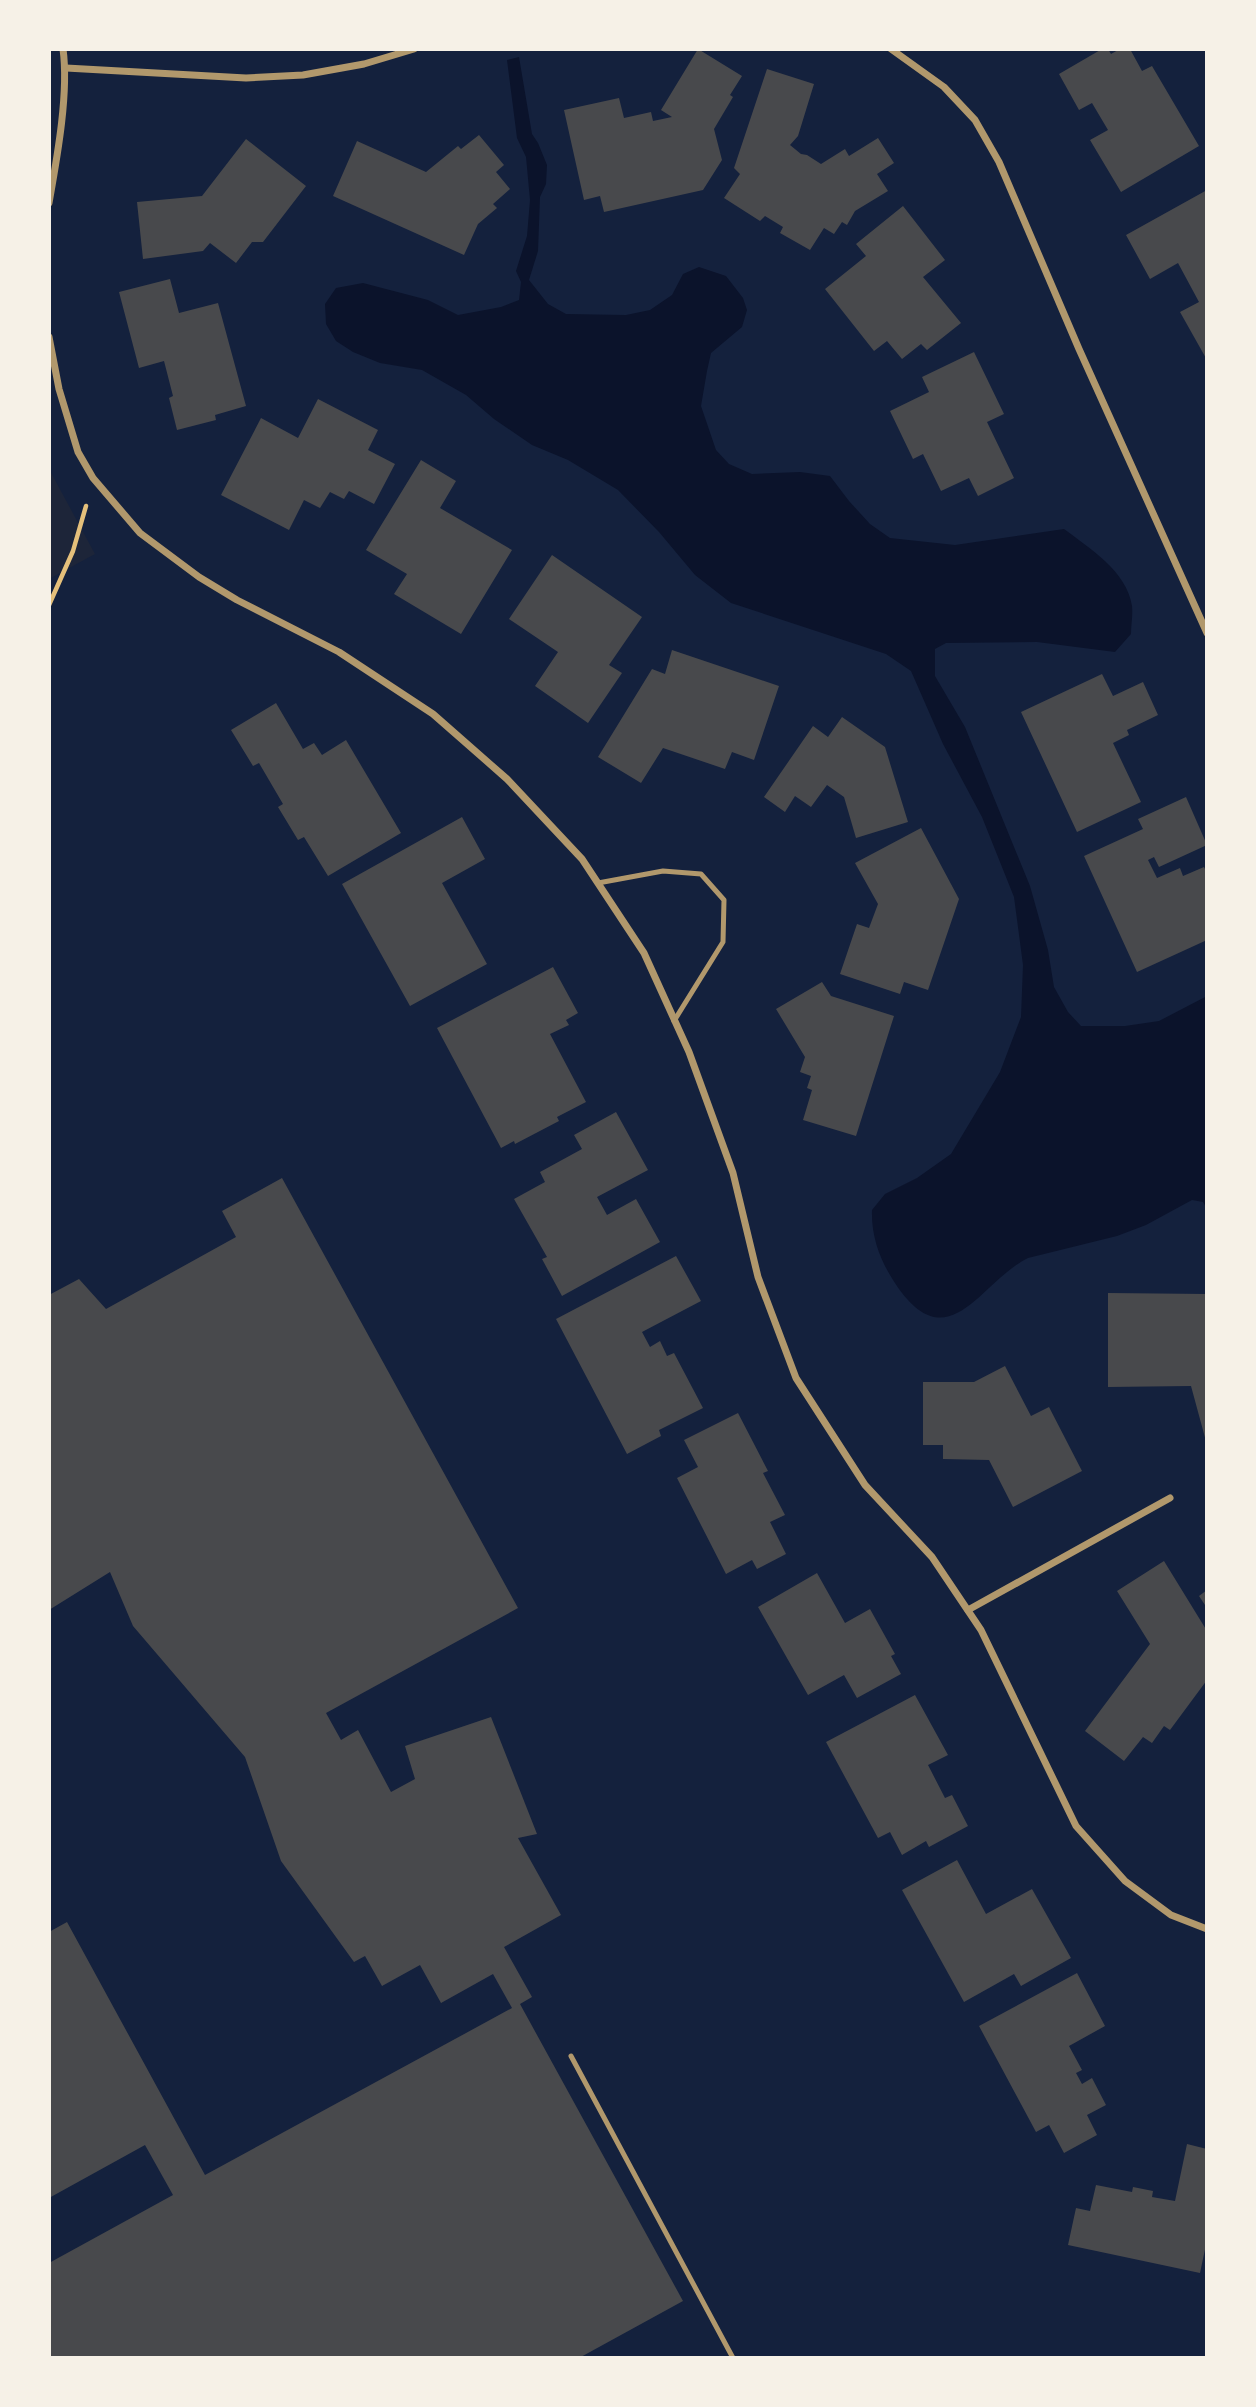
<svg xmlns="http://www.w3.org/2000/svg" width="1256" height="2407" font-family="Poppins,sans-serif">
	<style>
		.green { fill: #1d2539 }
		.water { fill: #0b132b }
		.building { fill: #48494c }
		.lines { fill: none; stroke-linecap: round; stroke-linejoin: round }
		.path { stroke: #e5c07b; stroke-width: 4.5 }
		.service { stroke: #b1986c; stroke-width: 5 }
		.minor { stroke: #b1986c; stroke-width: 7 }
	</style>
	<rect width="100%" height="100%" fill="#14213d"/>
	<polygon class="green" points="49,469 95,554 49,579"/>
	<path class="water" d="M519 57 532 134 538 143 547 165 546 184 540 197 538 251 529 280 548 304 566 314 626 315 650 310 672 295 683 274 699 267 726 276 743 298 747 310 742 327 711 353 707 371 701 406 716 450 729 464 752 474 800 472 830 476 849 501 870 524 890 538 955 545 1064 529C1089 548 1127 571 1132 606 1133 615 1131 625 1131 634L1115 652 1037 642 946 643 935 649V676L965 727 1030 886 1048 950 1054 987 1068 1012 1081 1026H1125L1159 1021 1207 996V1209L1203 1202 1192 1200 1146 1225 1117 1236 1028 1258C981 1281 950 1359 899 1289 882 1265 871 1239 872 1210L885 1194 917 1178 951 1154 1000 1072 1021 1017 1023 965 1014 897 982 817 943 744 911 671 886 654 731 603 695 575 659 532 618 490 568 460 532 445 494 419 466 395 422 370 380 363 353 352 336 341 326 324 325 304 336 288 363 283 428 300 458 315 501 307 519 300 521 282 516 271 527 236 530 200 526 157 517 138 507 60Z"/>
	<g class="building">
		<polygon points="698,49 742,76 730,95 733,97 714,129 722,160 703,190 604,212 600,196 584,200 564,110 619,98 624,118 651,112 653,121 672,117 661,110"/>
		<polygon points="1102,49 1108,49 1111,54 1120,49 1130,49 1142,71 1152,66 1199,146 1121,192 1090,140 1108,130 1092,103 1079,110 1059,74"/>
		<polygon points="767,69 814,84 798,136 790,145 801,154 807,155 821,164 845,149 849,156 878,138 894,163 877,174 888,191 855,211 847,225 842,222 834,234 824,228 810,250 780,233 783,227 765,216 760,221 724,198 740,174 734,168"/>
		<polygon points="479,135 504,165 496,172 510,189 493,204 497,208 478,224 464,255 333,196 357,141 426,172 458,146 461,149"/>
		<polygon points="246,139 306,186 263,242 252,242 236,263 210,243 203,251 143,259 137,202 202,196"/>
		<polygon points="1207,190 1207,360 1180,312 1199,302 1178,263 1150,279 1126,235"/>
		<polygon points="903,206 945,260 923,277 961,323 927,350 921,344 902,359 887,341 874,351 825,289 866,256 856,244"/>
		<polygon points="170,279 179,313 218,303 246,406 215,415 216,420 177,430 169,398 173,396 164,361 139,368 119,292"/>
		<polygon points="974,352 1004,414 987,422 1014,478 978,496 969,478 941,491 923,454 913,459 890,411 929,392 922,377"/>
		<polygon points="318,399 378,430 368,450 395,464 374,504 349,491 344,499 330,492 320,508 304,500 289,530 221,495 261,418 298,438"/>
		<polygon points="421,460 456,481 440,508 512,550 461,634 394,594 407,574 366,550"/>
		<polygon points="552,555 642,617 609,665 622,673 588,723 535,686 558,652 509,619"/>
		<polygon points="672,650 779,686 754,760 732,752 725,769 663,748 641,783 598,757 652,669 665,674"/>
		<polygon points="1102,674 1113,696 1143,682 1158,715 1127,730 1129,735 1113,743 1141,802 1077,832 1021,712"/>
		<polygon points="276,703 303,749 314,743 322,755 346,740 401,833 328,876 304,837 298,840 278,807 283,804 259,763 253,766 231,730"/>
		<polygon points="842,717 885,747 908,822 856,838 844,797 827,785 811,807 795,796 785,812 764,797 813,726 828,737"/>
		<polygon points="1186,797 1207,845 1159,867 1154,857 1148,860 1157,878 1180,868 1183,876 1204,867 1207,873 1207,940 1137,972 1084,856 1143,829 1138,819"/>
		<polygon points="462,817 485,859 442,883 487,964 410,1006 342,884"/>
		<polygon points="921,828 959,899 928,990 904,982 900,994 840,974 857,924 869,928 878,904 855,863"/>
		<polygon points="553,967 578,1013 566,1020 569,1025 550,1034 586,1102 557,1117 559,1121 515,1144 514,1141 501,1148 437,1028"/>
		<polygon points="822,982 831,996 894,1016 856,1136 803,1120 812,1090 807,1088 811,1076 800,1072 805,1057 776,1009"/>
		<polygon points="616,1112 648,1170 597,1197 607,1215 636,1199 660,1242 562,1296 542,1259 547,1257 514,1199 545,1182 540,1172 582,1149 574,1135"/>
		<polygon points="282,1178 518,1608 326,1713 341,1740 358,1730 391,1792 415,1779 405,1746 491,1717 537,1834 518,1838 561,1915 504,1947 532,1997 520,2004 683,2301 579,2358 49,2358 49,2263 173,2195 145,2145 49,2198 49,1932 67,1922 205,2175 512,2008 493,1974 441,2003 420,1965 382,1986 365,1956 354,1962 281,1861 245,1757 133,1626 110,1572 49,1610 49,1295 79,1279 106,1309 236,1237 222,1211"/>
		<polygon points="676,1256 701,1301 642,1332 650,1347 660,1341 667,1356 674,1353 703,1408 659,1430 661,1436 627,1454 556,1319"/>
		<polygon points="1108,1293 1207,1294 1207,1445 1191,1386 1108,1387"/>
		<polygon points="1005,1366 1031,1416 1049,1407 1082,1471 1013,1507 989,1460 943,1459 943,1445 923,1445 923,1382 974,1382"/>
		<polygon points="738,1413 768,1471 763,1473 785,1515 770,1522 786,1554 757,1569 752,1560 726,1574 677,1478 698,1467 684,1440"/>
		<polygon points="1164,1561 1207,1631 1207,1680 1170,1730 1164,1726 1152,1743 1143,1737 1124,1761 1085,1731 1150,1644 1117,1591"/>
		<polygon points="817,1573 845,1623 870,1609 895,1654 891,1656 901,1674 857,1698 844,1675 808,1695 758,1607"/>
		<polygon points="1207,1590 1207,1608 1199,1596"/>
		<polygon points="915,1695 948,1755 928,1765 945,1798 952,1795 968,1826 929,1847 926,1841 902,1855 890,1832 878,1838 826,1742"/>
		<polygon points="957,1860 986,1914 1032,1889 1071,1958 1021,1986 1014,1974 964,2002 902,1890"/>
		<polygon points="1077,1973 1105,2026 1069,2046 1082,2070 1076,2073 1082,2084 1092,2078 1106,2105 1087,2115 1097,2135 1064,2153 1049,2125 1036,2132 979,2026"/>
		<polygon points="1187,2144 1207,2149 1207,2240 1200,2273 1068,2245 1076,2208 1090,2211 1096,2185 1132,2192 1133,2187 1153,2191 1152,2197 1175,2201"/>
	</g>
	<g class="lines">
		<g class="path">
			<polyline points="1207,49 1207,50"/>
			<polyline points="49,605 73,551 86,506"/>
		</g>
		<g class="service">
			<polyline points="598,883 663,871 701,874 724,900 723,942 674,1021"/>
			<polyline points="571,2056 733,2358"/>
		</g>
		<g class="minor">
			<polyline points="891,49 944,87 975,120 999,162 1079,349 1207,633"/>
			<polyline points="66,68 246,78 303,75 364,64 414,49"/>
			<path d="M49 203C57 158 69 93 63 49"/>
			<polyline points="49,337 59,389 78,452 93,478 140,533 199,577 237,600 339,652 433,714 507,779 582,859 644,953 689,1052 733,1173 758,1277 796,1378 865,1485 932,1557 981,1630 1076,1826 1125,1881 1171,1915 1207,1929"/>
			<polyline points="968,1610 1170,1498"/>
		</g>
	</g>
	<rect width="1256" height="2407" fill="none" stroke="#f6f1e7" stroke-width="102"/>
</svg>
